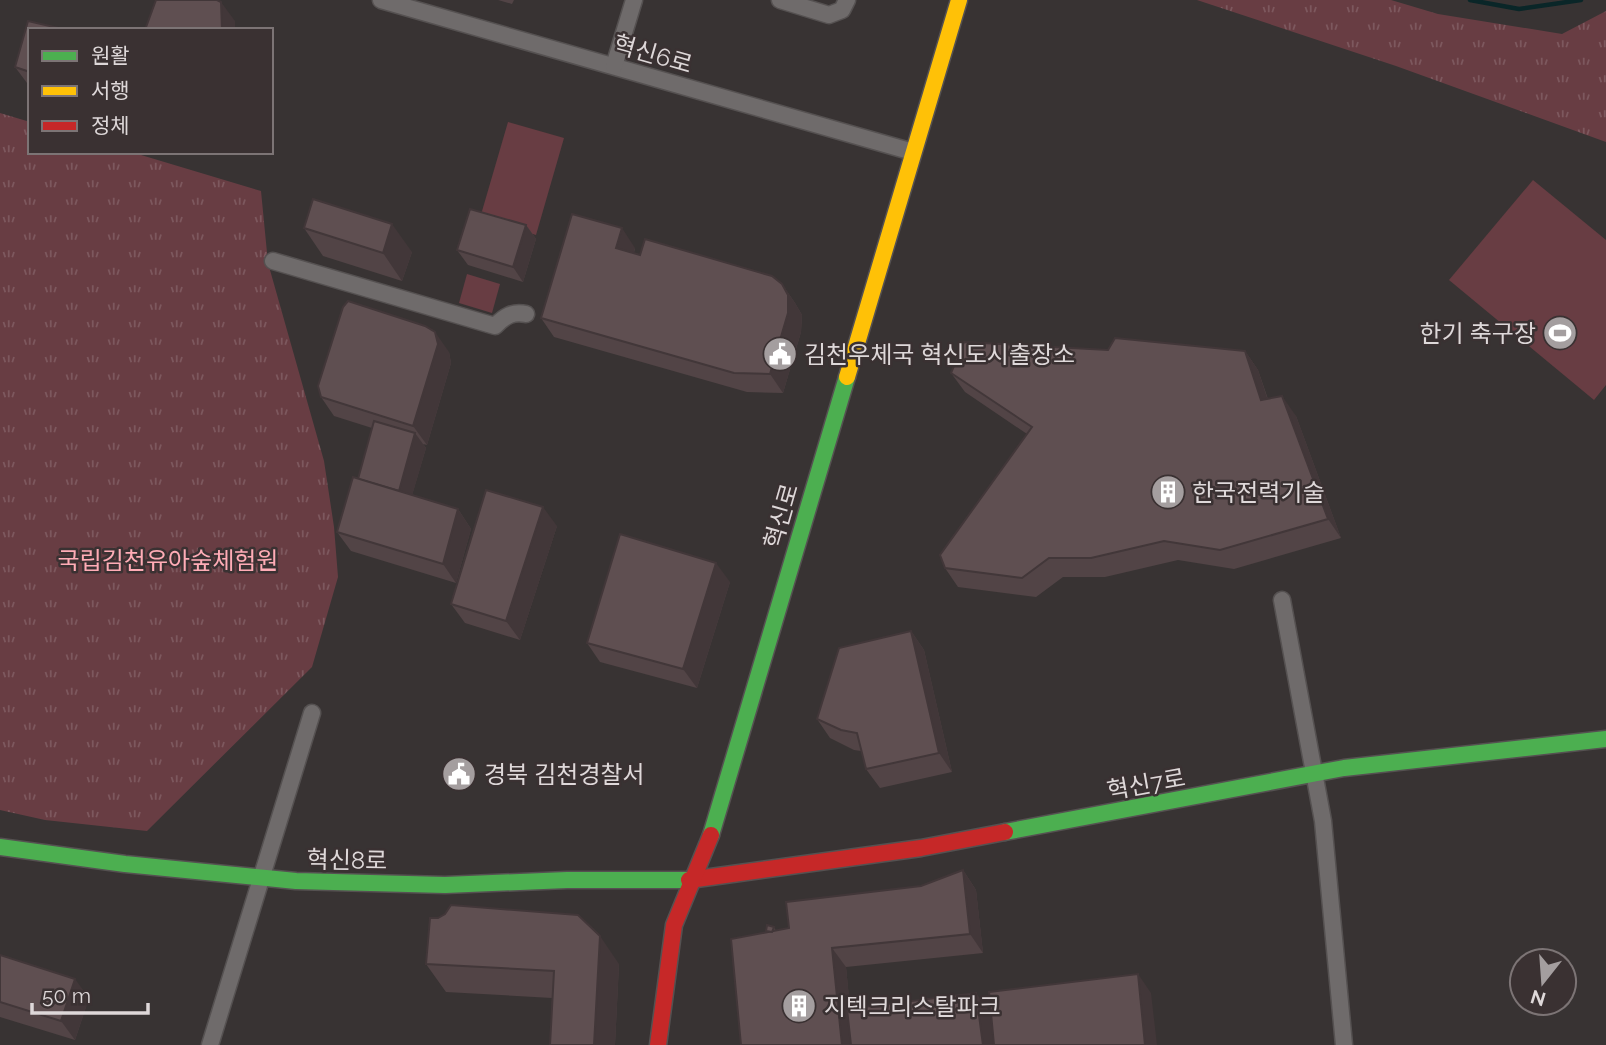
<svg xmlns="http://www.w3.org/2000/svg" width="1606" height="1045" font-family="Raleway,'Noto Sans KR',sans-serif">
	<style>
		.grass { fill: #683d43 }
		.park { fill: url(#park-tufts) }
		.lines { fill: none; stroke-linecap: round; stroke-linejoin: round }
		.stream { stroke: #0a2628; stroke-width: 4.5 }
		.street-casing { stroke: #555151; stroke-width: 19 }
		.fast-casing { stroke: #555151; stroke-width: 19 }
		.slow-casing { stroke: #555151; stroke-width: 19 }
		.jam-casing { stroke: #555151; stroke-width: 19 }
		.street { stroke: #6f6b6b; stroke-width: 16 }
		.fast { stroke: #4caf50; stroke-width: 16 }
		.slow { stroke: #ffc107; stroke-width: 16 }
		.jam { stroke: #c62828; stroke-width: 16 }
		.wall { fill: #524446 }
		.shaded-wall { fill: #423739 }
		.building { fill: #5f4f51; stroke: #423739; stroke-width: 2 }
		.labels { text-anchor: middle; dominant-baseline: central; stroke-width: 5; stroke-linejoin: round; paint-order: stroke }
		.street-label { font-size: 24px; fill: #ded8d9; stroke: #3a3132 }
		.poi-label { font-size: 24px; fill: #ded8d9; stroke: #3a3132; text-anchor: start }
		.park-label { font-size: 24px; fill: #ffacb6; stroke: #3a3132 }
	</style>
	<defs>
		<pattern id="park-tufts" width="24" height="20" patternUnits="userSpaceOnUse" patternTransform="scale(1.75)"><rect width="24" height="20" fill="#683d43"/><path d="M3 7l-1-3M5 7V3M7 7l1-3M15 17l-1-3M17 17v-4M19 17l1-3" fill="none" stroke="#7d585e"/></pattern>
	</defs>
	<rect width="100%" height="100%" fill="#383333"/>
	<g class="grass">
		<polygon points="508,122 564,138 536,235 480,218"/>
		<polygon points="1533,180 1606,240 1606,385 1594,400 1449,280"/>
		<polygon points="467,274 500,284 492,313 459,303"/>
	</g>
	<g class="park">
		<polygon points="1197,0 1391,0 1438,14 1562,34 1606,11 1606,142 1396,66"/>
		<polygon points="0,113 30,122 30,152 131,152 261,191 268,263 324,461 334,527 338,577 312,667 147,831 45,820 0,810"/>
	</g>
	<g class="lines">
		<polyline class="stream" points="1470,0 1519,9 1581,0"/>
		<g class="street-casing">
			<g id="street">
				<polyline points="381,0 913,152"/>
				<polyline points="780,0 829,15 842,10 847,0"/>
				<polyline points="614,66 634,0"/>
				<path d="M273 261 495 326C505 316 513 311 526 314"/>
				<polyline points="1282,600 1323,821 1344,1045"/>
				<polyline points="210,1045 312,713"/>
			</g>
		</g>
		<g class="fast-casing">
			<g id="fast">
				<polyline points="1005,832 1344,768 1606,739"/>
				<polyline points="711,835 847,377"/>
				<polyline points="0,847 125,864 296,881 445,885 567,880 689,880"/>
			</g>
		</g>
		<g class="slow-casing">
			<polyline id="slow" points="847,377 959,0"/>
		</g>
		<g class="jam-casing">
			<g id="jam">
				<polyline points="689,880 921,848 1005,832"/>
				<polyline points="658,1045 674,925 711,835"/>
			</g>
		</g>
		<use href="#street" class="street"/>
		<use href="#fast" class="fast"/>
		<use href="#slow" class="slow"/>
		<use href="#jam" class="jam"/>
	</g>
	<g class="wall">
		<polygon points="498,0 514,0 512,4"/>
		<polygon points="30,30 30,87 15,67"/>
		<polygon points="526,225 536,239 523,282 468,265 457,250"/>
		<polygon points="304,228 412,252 402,281 323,256"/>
		<polygon points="635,248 634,253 782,284 795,303 802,315 801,332 783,393 747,392 554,337 541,318"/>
		<polygon points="1108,350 1245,351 1258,370 1268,399 1296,416 1341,538 1234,569 1178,560 1105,577 1063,577 1036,597 958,587 945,568 1027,434 965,392 951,373"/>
		<polygon points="449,352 451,363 427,445 423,444 426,448 412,495 458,509 471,529 456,583 351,551 337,532 358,479 372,428 334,416 321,397"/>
		<polygon points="557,526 520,640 465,623 451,604"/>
		<polygon points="730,582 697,688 600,662 587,643"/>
		<polygon points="911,631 924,650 952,772 880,788 866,769 861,751 854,750 830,738 817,719"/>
		<polygon points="963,870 976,890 983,953 846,967 850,1009 990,1012 994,1045 741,1045 767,932 766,931 774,927 776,931 789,928 921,886"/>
		<polygon points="0,955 89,998 75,1040 0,1017"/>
		<polygon points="426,964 619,964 615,1045 550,1045 552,998 446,992"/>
	</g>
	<g class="shaded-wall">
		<polygon points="221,2 235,21 235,30 222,30"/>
		<polygon points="392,224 412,252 402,281 383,253"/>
		<polygon points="526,225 536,239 523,282 513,267"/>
		<polygon points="622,228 635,248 629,267 616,248"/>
		<polygon points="782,284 795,303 802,315 801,332 783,393 770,374"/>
		<polygon points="435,332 449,352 451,363 427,445 413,426"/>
		<polygon points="1245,351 1258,370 1274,419 1261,400"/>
		<polygon points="1282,396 1296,416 1341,538 1328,519"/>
		<polygon points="415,433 426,448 409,506 399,491"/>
		<polygon points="543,507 557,526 520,640 506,621"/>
		<polygon points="458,509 471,529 456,583 443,564"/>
		<polygon points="716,563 730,582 697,688 683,669"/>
		<polygon points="911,631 924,650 952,772 939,753"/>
		<polygon points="963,870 976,890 983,953 970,934"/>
		<polygon points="600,936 619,964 615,1045 594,1045"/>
		<polygon points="832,948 846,967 854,1045 842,1045"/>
		<polygon points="1138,974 1151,993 1157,1045 1145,1045"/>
		<polygon points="75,979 89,998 75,1040 61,1021"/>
		<polygon points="976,993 990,1012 994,1045 983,1045"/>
	</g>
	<g class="building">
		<polygon points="156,0 217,0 221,2 222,30 145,30"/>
		<polygon points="28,21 67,30 30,30 30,72 15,67"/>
		<polygon points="313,199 392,224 383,253 304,228"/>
		<polygon points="470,209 526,225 513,267 457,250"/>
		<polygon points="572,214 622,228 616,248 640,255 645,239 772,276 782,284 788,295 788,313 770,374 734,373 541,318"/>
		<polygon points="348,301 425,326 435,332 438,344 413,426 321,397 318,386 343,307"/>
		<polygon points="1115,338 1245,351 1261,400 1282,396 1328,519 1220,550 1164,541 1091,558 1049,558 1022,578 945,568 940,555 1032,427 951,373 964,342 1108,350"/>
		<polygon points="374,421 415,433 399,491 358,479"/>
		<polygon points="353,477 458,509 443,564 337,532"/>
		<polygon points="486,490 543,507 506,621 451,604"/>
		<polygon points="620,534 716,563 683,669 587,643"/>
		<polygon points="911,631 939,753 866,769 857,733 841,730 817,719 839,648"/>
		<polygon points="963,870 970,934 832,948 842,1045 741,1045 731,939 789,928 786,902 921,886"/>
		<polygon points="451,905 578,915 600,936 594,1045 550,1045 554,971 426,964 430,918 438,918 445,914"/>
		<polygon points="767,925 774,927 772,932 766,931"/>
		<polygon points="0,955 75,979 61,1021 0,1002"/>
		<polygon points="1138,974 1145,1045 994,1045 989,992"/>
		<polygon points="976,993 983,1045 851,1045 847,1009"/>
	</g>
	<defs>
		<g id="stadium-disc" transform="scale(1.75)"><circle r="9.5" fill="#a49e9f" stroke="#3a3132"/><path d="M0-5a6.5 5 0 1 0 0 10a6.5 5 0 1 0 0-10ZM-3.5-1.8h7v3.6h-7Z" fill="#fff"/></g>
		<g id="civic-disc" transform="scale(1.75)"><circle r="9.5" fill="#a49e9f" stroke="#3a3132"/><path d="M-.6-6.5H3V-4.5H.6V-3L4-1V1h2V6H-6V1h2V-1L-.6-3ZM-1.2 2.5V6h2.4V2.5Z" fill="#fff"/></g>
		<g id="building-disc" transform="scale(1.75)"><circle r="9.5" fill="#a49e9f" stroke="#3a3132"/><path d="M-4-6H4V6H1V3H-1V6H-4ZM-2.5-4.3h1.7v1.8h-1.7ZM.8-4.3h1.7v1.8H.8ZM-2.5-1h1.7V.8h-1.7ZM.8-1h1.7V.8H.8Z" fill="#fff"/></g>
	</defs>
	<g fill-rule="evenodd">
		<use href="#stadium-disc" x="1560" y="333"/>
		<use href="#civic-disc" x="780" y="354"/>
		<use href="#building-disc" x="1168" y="492"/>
		<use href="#civic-disc" x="459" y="774"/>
		<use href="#building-disc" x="799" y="1006"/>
	</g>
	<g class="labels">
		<g class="street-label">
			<text transform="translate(653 54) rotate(16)">혁신6로</text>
			<text transform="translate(781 516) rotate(-74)">혁신로</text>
			<text transform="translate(1146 784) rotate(-10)">혁신7로</text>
			<text transform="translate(347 860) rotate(1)">혁신8로</text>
		</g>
		<g class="poi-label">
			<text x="1536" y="333" text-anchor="end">한기 축구장</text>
			<text x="804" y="354">김천우체국 혁신도시출장소</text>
			<text x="1192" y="492">한국전력기술</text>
			<text x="484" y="774">경북 김천경찰서</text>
			<text x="824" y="1006">지텍크리스탈파크</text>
		</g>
		<g class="park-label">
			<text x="168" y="560">국립김천유아숲체험원</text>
		</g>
	</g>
	<rect x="28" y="28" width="245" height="126" fill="#3a3132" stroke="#7c7475" stroke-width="2"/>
	<rect x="42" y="51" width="35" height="10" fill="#4caf50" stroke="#7c7475" stroke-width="2"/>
	<text x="91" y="63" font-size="21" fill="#ded8d9">원활</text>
	<rect x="42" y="86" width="35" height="10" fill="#ffc107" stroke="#7c7475" stroke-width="2"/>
	<text x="91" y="98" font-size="21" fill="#ded8d9">서행</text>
	<rect x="42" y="121" width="35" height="10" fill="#c62828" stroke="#7c7475" stroke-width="2"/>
	<text x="91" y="133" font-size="21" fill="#ded8d9">정체</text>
	<g transform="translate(1543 982) rotate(197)"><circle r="33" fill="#3a3132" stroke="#7c7475" stroke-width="2"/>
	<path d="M0-5L12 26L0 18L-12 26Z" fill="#a49e9f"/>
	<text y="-10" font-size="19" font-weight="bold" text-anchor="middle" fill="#ded8d9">N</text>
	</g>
	<path d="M32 1003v10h116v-10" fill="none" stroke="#ded8d9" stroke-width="3.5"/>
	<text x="42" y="1003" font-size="21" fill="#ded8d9" stroke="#3a3132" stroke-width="5" paint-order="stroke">50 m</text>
</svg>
